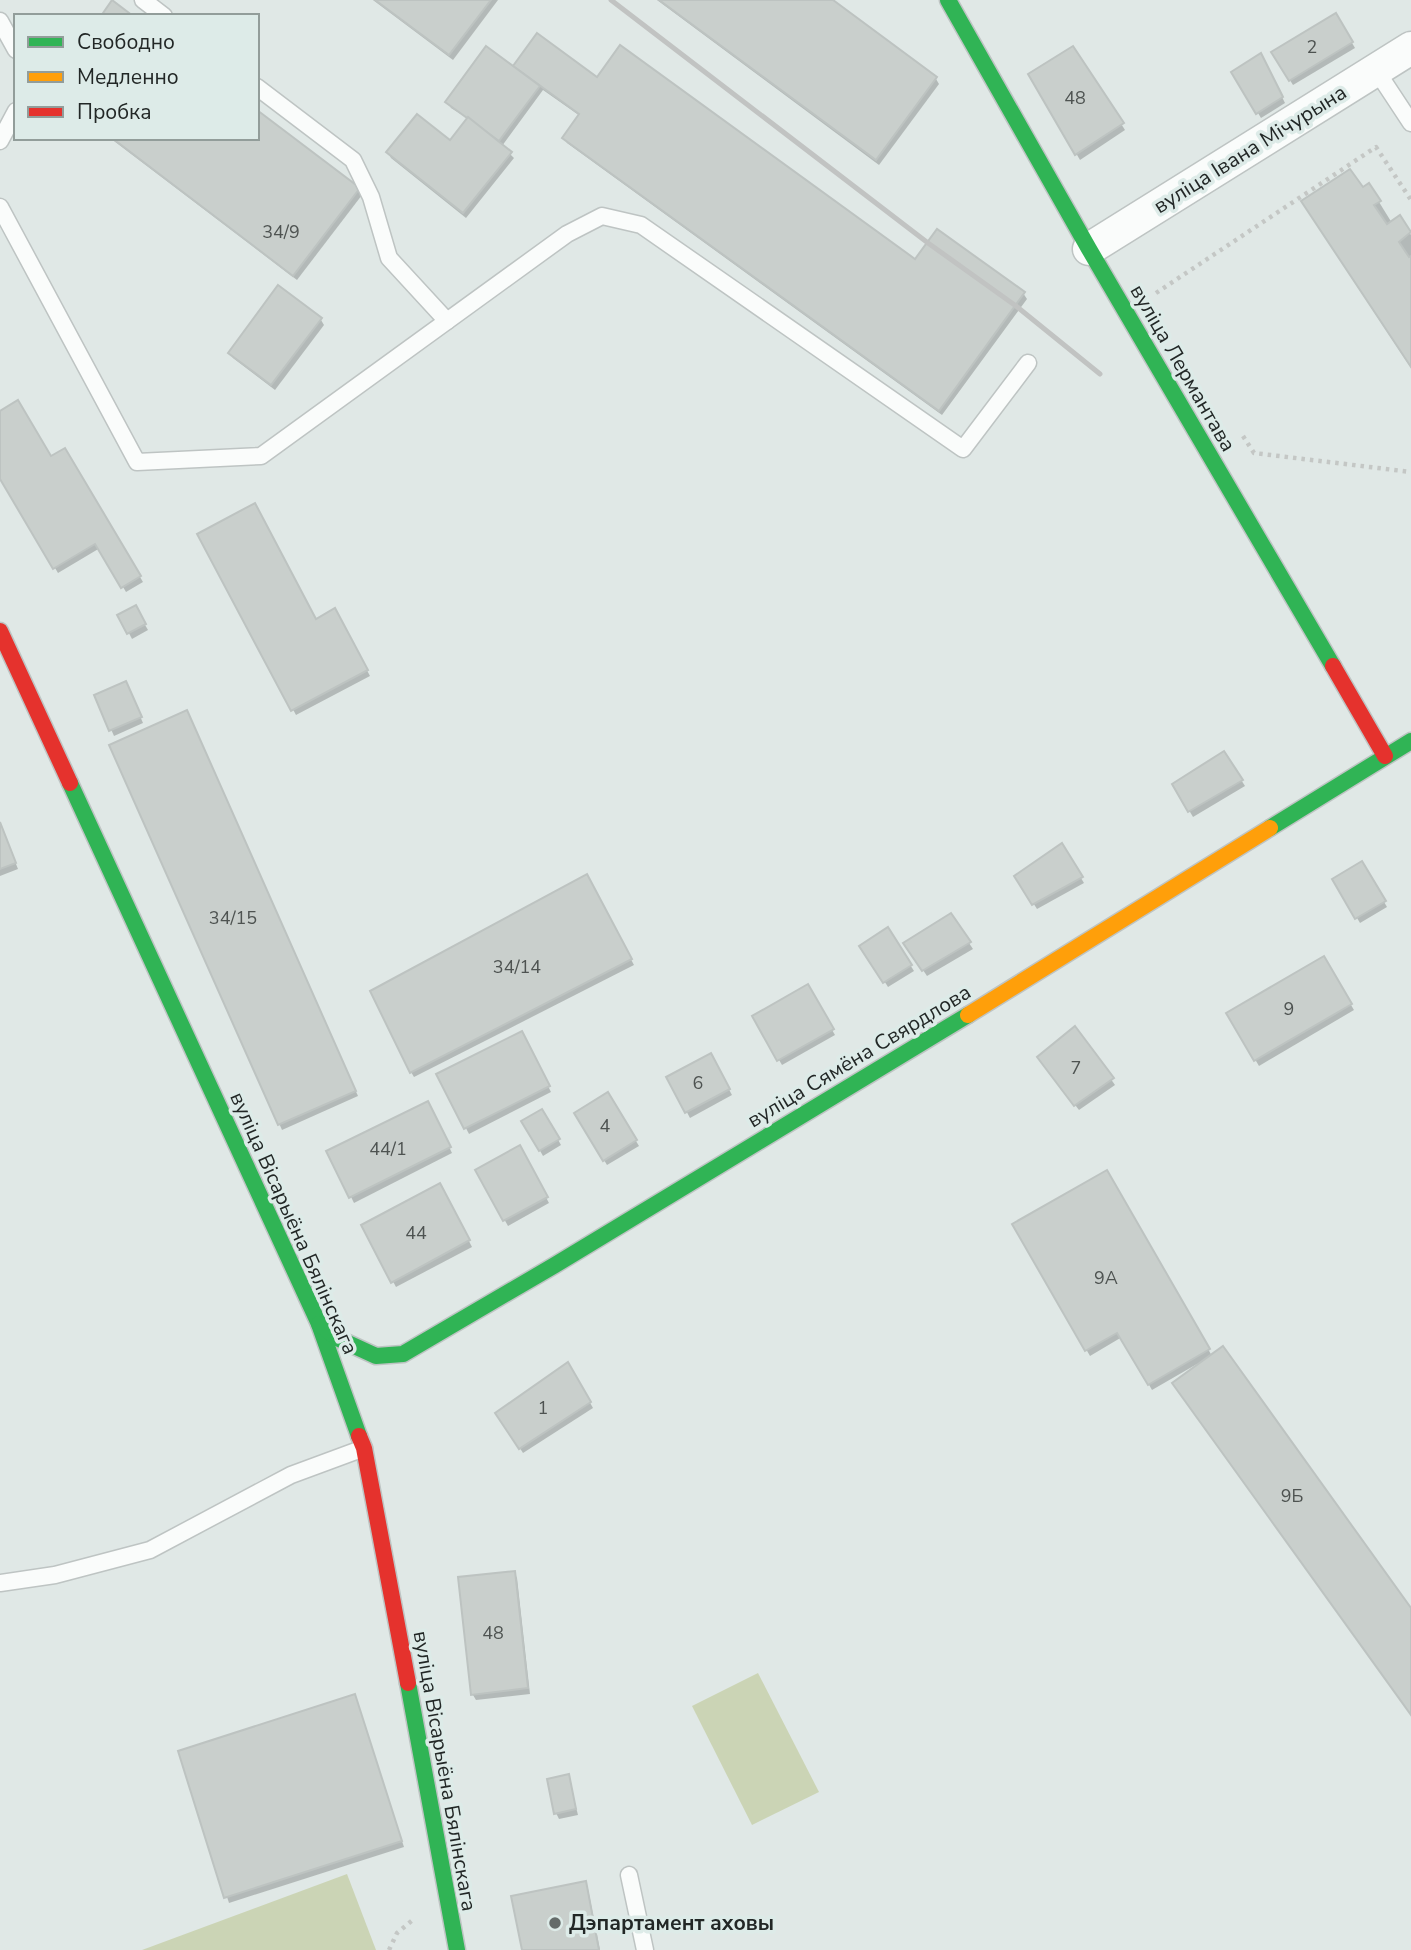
<svg xmlns="http://www.w3.org/2000/svg" width="1411" height="1950" font-family="'Nunito Sans',sans-serif">
	<style>
		.green { fill: #cbd4b5 }
		.shadow { fill: #0003 }
		.building { fill: #c9cfcc; stroke: #bdc3c1; stroke-width: 2 }
		.lines { fill: none; stroke-linecap: round; stroke-linejoin: round }
		.lane-casing { stroke: #bec4c3; stroke-width: 19 }
		.street-casing { stroke: #bec4c3; stroke-width: 35 }
		.fast-casing { stroke: #bec4c3; stroke-width: 19 }
		.slow-casing { stroke: #bec4c3; stroke-width: 19 }
		.jam-casing { stroke: #bec4c3; stroke-width: 19 }
		.path { stroke: #c4c7c5; stroke-width: 4.5; stroke-dasharray: 3.5 5; stroke-linecap: butt }
		.lane { stroke: #fafcfb; stroke-width: 16 }
		.street { stroke: #fafcfb; stroke-width: 32 }
		.fast { stroke: #30b455; stroke-width: 16 }
		.slow { stroke: #ff9f0a; stroke-width: 16 }
		.jam { stroke: #e5322d; stroke-width: 16 }
		.rail { stroke: #c1c3c2; stroke-width: 5 }
		.poi-dot { fill: #646b69; stroke: #ddebe8; stroke-width: 2.5 }
		.labels { text-anchor: middle; dominant-baseline: central; stroke-width: 7; stroke-linejoin: round; paint-order: stroke }
		.number-label { font-size: 18px; fill: #4e5351 }
		.street-label { font-size: 21px; fill: #222726; stroke: #ddebe8 }
		.poi-label { font-size: 21px; font-weight: bold; fill: #222726; stroke: #ddebe8; text-anchor: start }
	</style>
	<rect width="100%" height="100%" fill="#e0e8e6"/>
	<g class="green">
		<polygon points="758,1673 819,1792 752,1825 692,1706"/>
		<polygon points="347,1874 376,1950 142,1950"/>
	</g>
	<g class="shadow">
		<polygon points="373,0 498,0 453,60"/>
		<polygon points="657,0 830,0 936,79 939,84 879,165"/>
		<polygon points="1336,16 1355,48 1293,85 1273,53"/>
		<polygon points="538,35 598,79 916,261 1023,293 1027,299 942,415 567,143 564,138 580,116 543,90 502,146 514,158 466,218 391,158 388,152 450,143 469,119 451,108 448,102 513,69"/>
		<polygon points="1073,48 1125,130 1080,160 1030,74"/>
		<polygon points="1261,55 1285,103 1261,118 1234,73"/>
		<polygon points="110,138 257,138 359,189 362,195 297,280"/>
		<polygon points="1362,190 1379,202 1392,223 1400,217 1411,235 1411,368 1324,236 1304,202"/>
		<polygon points="321,320 324,325 275,390 233,358 230,353"/>
		<polygon points="0,413 50,458 65,450 143,582 126,592 100,548 58,573 0,475"/>
		<polygon points="199,534 316,621 335,610 370,676 296,715"/>
		<polygon points="135,608 148,630 132,639 120,616"/>
		<polygon points="128,688 143,723 114,736 96,695"/>
		<polygon points="190,718 358,1096 282,1130 111,745"/>
		<polygon points="1224,753 1245,786 1193,817 1174,785"/>
		<polygon points="0,824 18,869 0,876"/>
		<polygon points="1061,845 1084,883 1037,909 1016,876"/>
		<polygon points="1361,863 1387,907 1360,923 1334,879"/>
		<polygon points="587,877 634,965 414,1077 411,1072"/>
		<polygon points="950,915 973,949 927,976 909,949"/>
		<polygon points="888,930 914,971 888,987 862,946"/>
		<polygon points="1323,958 1354,1010 1259,1066 1228,1014"/>
		<polygon points="807,987 835,1035 782,1065 754,1017"/>
		<polygon points="1075,1028 1115,1085 1079,1110 1043,1063"/>
		<polygon points="521,1033 551,1092 469,1134 438,1074"/>
		<polygon points="710,1055 732,1095 690,1118 668,1077"/>
		<polygon points="608,1095 639,1146 607,1165 576,1114"/>
		<polygon points="430,1108 452,1153 354,1203 329,1152"/>
		<polygon points="542,1111 561,1145 543,1156 524,1122"/>
		<polygon points="519,1148 549,1203 508,1226 477,1171"/>
		<polygon points="1106,1172 1212,1356 1411,1611 1411,1714 1197,1364 1152,1390 1122,1337 1090,1356 1015,1225"/>
		<polygon points="440,1185 472,1247 396,1287 363,1226"/>
		<polygon points="568,1364 593,1408 523,1453 498,1414"/>
		<polygon points="514,1572 517,1578 530,1694 476,1700 473,1695"/>
		<polygon points="354,1696 404,1847 229,1903 180,1752"/>
		<polygon points="568,1776 578,1815 559,1819 556,1813"/>
		<polygon points="585,1883 588,1889 600,1950 524,1950"/>
	</g>
	<g class="building">
		<polygon points="112,0 133,16 101,16"/>
		<polygon points="375,0 491,0 449,55"/>
		<polygon points="659,0 833,0 937,77 876,160"/>
		<polygon points="1336,13 1353,42 1289,81 1271,52"/>
		<polygon points="537,33 597,77 620,45 915,259 937,229 1025,292 939,411 562,138 579,114 513,66"/>
		<polygon points="486,46 540,86 499,141 445,102"/>
		<polygon points="1073,46 1124,123 1075,155 1028,74"/>
		<polygon points="1261,53 1283,97 1256,114 1231,72"/>
		<polygon points="257,110 360,188 293,276 112,138 257,138"/>
		<polygon points="417,114 450,140 468,117 512,152 463,213 386,152"/>
		<polygon points="1350,169 1363,187 1369,183 1381,201 1374,205 1387,224 1400,215 1411,232 1399,242 1409,257 1411,256 1411,367 1301,201"/>
		<polygon points="278,285 322,318 271,385 228,353"/>
		<polygon points="18,400 51,456 65,448 141,576 121,588 95,544 53,569 0,479 0,411"/>
		<polygon points="255,503 316,619 335,608 368,670 291,711 197,534"/>
		<polygon points="136,605 146,624 127,634 117,615"/>
		<polygon points="126,681 142,717 109,731 94,695"/>
		<polygon points="187,710 356,1091 278,1125 109,745"/>
		<polygon points="1224,751 1243,780 1188,812 1172,784"/>
		<polygon points="0,822 16,863 0,869"/>
		<polygon points="1062,843 1083,877 1032,905 1014,876"/>
		<polygon points="1362,861 1386,901 1355,919 1332,879"/>
		<polygon points="587,874 632,959 410,1073 370,991"/>
		<polygon points="951,913 971,942 922,971 903,943"/>
		<polygon points="888,927 912,965 883,983 859,946"/>
		<polygon points="1324,956 1352,1004 1254,1061 1226,1013"/>
		<polygon points="808,984 834,1029 777,1061 752,1016"/>
		<polygon points="1075,1026 1114,1078 1074,1106 1037,1057"/>
		<polygon points="522,1031 550,1086 464,1129 436,1074"/>
		<polygon points="711,1053 730,1089 685,1113 666,1077"/>
		<polygon points="608,1092 637,1140 603,1161 574,1113"/>
		<polygon points="428,1101 451,1147 349,1198 326,1151"/>
		<polygon points="542,1109 560,1139 539,1151 521,1121"/>
		<polygon points="520,1145 548,1197 503,1221 475,1170"/>
		<polygon points="1107,1170 1210,1349 1148,1385 1117,1333 1085,1351 1012,1224"/>
		<polygon points="440,1183 470,1240 391,1283 361,1225"/>
		<polygon points="1223,1346 1411,1608 1411,1715 1172,1383"/>
		<polygon points="568,1362 591,1402 519,1449 495,1413"/>
		<polygon points="515,1571 528,1688 471,1695 458,1577"/>
		<polygon points="355,1694 402,1841 224,1898 178,1751"/>
		<polygon points="569,1774 576,1809 554,1814 547,1779"/>
		<polygon points="586,1881 599,1950 522,1950 511,1896"/>
	</g>
	<g class="lines">
		<g class="lane-casing">
			<g id="lane">
				<polyline points="143,0 164,16"/>
				<polyline points="0,21 16,50"/>
				<polyline points="1376,70 1411,123"/>
				<polyline points="257,87 353,160 371,197 389,258 447,321"/>
				<polyline points="0,141 16,111"/>
				<polyline points="0,207 137,462 261,456 567,234 602,216 641,225 963,449 1028,363"/>
				<polyline points="0,1583 55,1575 150,1550 291,1475 364,1448"/>
				<polyline points="629,1875 645,1950"/>
			</g>
		</g>
		<g class="street-casing">
			<polyline id="street" points="1089,249 1411,48"/>
		</g>
		<g class="fast-casing">
			<g id="fast">
				<polyline points="948,0 1089,249 1333,666"/>
				<polyline points="70,783 319,1324 359,1436"/>
				<polyline points="1270,828 1411,741"/>
				<polyline points="319,1324 337,1338 376,1356 403,1354 555,1265 968,1015"/>
				<polyline points="408,1683 457,1950"/>
			</g>
		</g>
		<g class="slow-casing">
			<polyline id="slow" points="968,1015 1270,828"/>
		</g>
		<g class="jam-casing">
			<g id="jam">
				<polyline points="0,631 70,783"/>
				<polyline points="1333,666 1385,756"/>
				<polyline points="359,1436 364,1448 408,1683"/>
			</g>
		</g>
		<g class="path">
			<polyline points="1156,293 1376,147 1411,200"/>
			<polyline points="1243,436 1254,453 1411,472"/>
			<polyline points="389,1950 397,1933 414,1919"/>
		</g>
		<use href="#lane" class="lane"/>
		<use href="#street" class="street"/>
		<use href="#fast" class="fast"/>
		<use href="#slow" class="slow"/>
		<use href="#jam" class="jam"/>
		<polyline class="rail" points="611,0 928,243 1016,306 1100,374"/>
	</g>
	<circle class="poi-dot" cx="555" cy="1923" r="7"/>
	<g class="labels">
		<g class="number-label">
			<text x="1312" y="47">2</text>
			<text x="1075" y="98">48</text>
			<text x="281" y="232">34/9</text>
			<text x="233" y="918">34/15</text>
			<text x="517" y="967">34/14</text>
			<text x="1289" y="1009">9</text>
			<text x="1076" y="1068">7</text>
			<text x="698" y="1083">6</text>
			<text x="605" y="1126">4</text>
			<text x="388" y="1149">44/1</text>
			<text x="416" y="1233">44</text>
			<text x="1106" y="1278">9А</text>
			<text x="543" y="1408">1</text>
			<text x="1292" y="1496">9Б</text>
			<text x="493" y="1633">48</text>
		</g>
		<g class="street-label">
			<text transform="translate(1250 149) rotate(-32)">вуліца Івана Мічурына</text>
			<text transform="translate(1183 368) rotate(60)">вуліца Лермантава</text>
			<text transform="translate(859 1056) rotate(-31)">вуліца Сямёна Свярдлова</text>
			<text transform="translate(294 1223) rotate(66)">вуліца Вісарыёна Бялінскага</text>
			<text transform="translate(445 1771) rotate(80)">вуліца Вісарыёна Бялінскага</text>
		</g>
		<g class="poi-label">
			<text x="569" y="1923">Дэпартамент аховы</text>
		</g>
	</g>
	<rect x="14" y="14" width="245" height="126" fill="#ddebe8" stroke="#929d9a" stroke-width="2"/>
	<rect x="28" y="37" width="35" height="10" fill="#30b455" stroke="#929d9a" stroke-width="2"/>
	<text x="77" y="49" font-size="21" fill="#222726">Свободно</text>
	<rect x="28" y="72" width="35" height="10" fill="#ff9f0a" stroke="#929d9a" stroke-width="2"/>
	<text x="77" y="84" font-size="21" fill="#222726">Медленно</text>
	<rect x="28" y="107" width="35" height="10" fill="#e5322d" stroke="#929d9a" stroke-width="2"/>
	<text x="77" y="119" font-size="21" fill="#222726">Пробка</text>
</svg>
